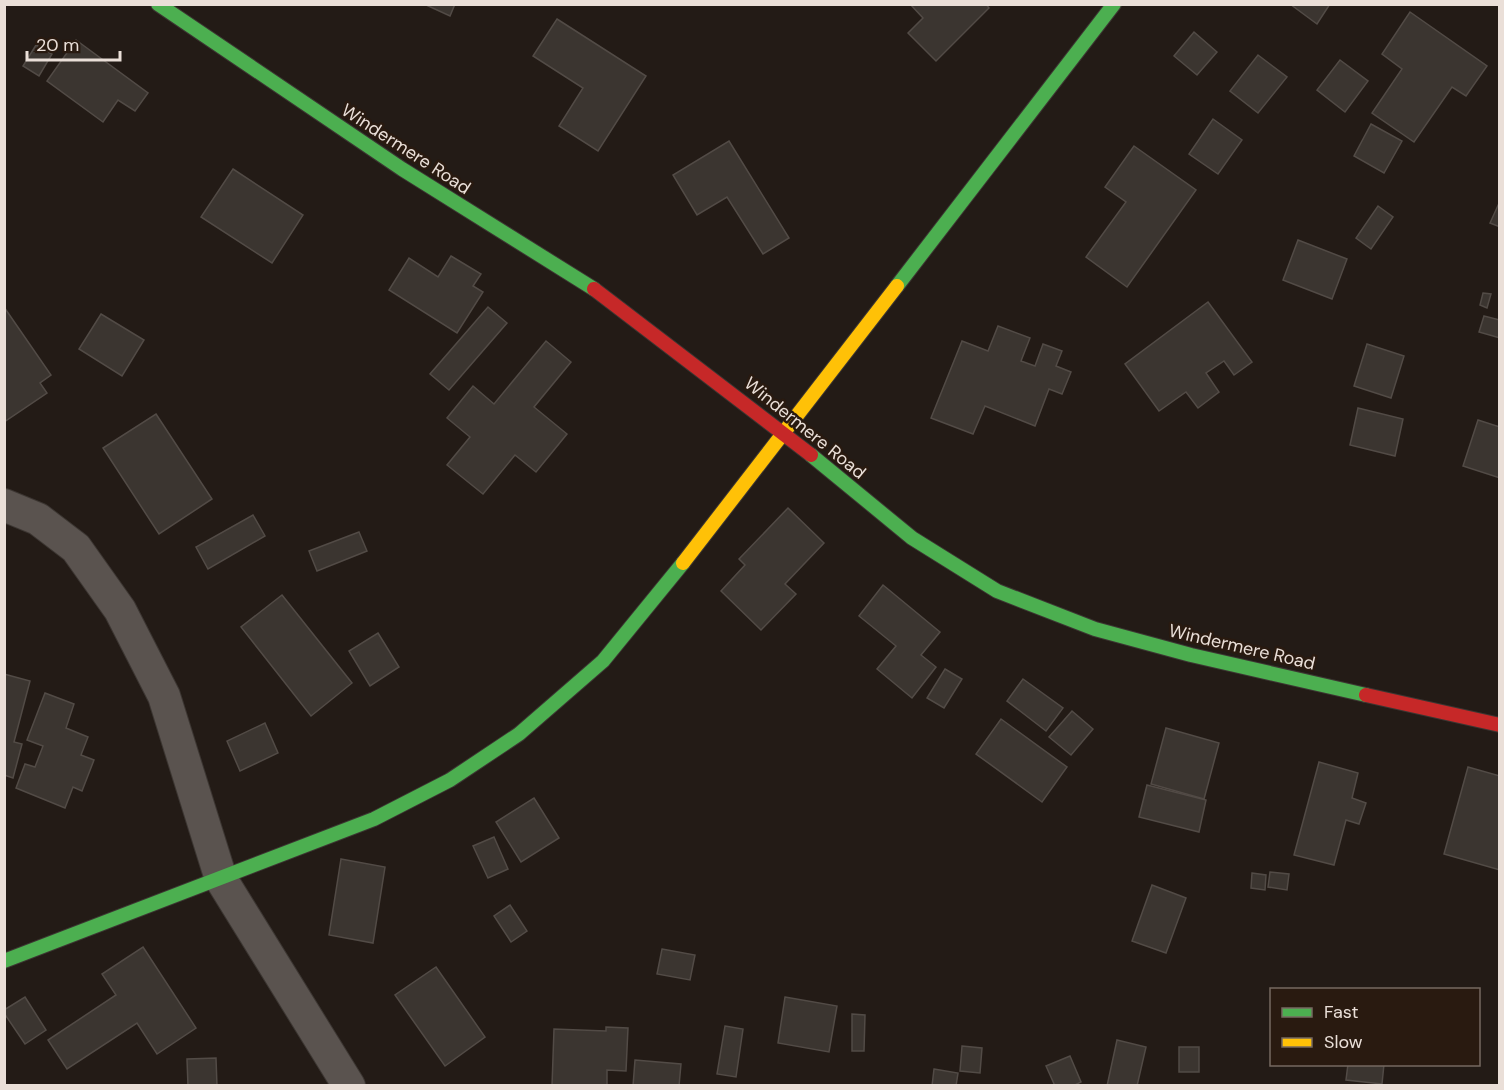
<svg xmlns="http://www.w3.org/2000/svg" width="1504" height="1090" font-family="'DM Sans',sans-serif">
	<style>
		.building { fill: #3b3530; stroke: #524b46; stroke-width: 1.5 }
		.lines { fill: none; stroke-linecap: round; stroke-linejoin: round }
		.street-casing { stroke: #3c3632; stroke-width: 34 }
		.fast-casing { stroke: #3c3632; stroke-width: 16 }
		.slow-casing { stroke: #3c3632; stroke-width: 16 }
		.jam-casing { stroke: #3c3632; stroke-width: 16 }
		.street { stroke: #5a534f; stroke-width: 32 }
		.fast { stroke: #4caf50; stroke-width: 14 }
		.slow { stroke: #ffc107; stroke-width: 14 }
		.jam { stroke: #c62828; stroke-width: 14 }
		.labels { text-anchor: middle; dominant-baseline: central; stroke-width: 5; stroke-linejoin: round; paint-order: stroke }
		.street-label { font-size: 18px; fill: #eadfd8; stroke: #291a10 }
	</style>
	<rect width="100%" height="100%" fill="#231b16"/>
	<g class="building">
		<polygon points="424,4 455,4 450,16"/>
		<polygon points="910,4 986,4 989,8 936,61 908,33 923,18"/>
		<polygon points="1290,4 1330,4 1317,24"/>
		<polygon points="1410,12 1487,66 1466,96 1452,87 1414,142 1372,113 1402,69 1382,54"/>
		<polygon points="557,19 646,76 598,151 559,126 583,88 533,56"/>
		<polygon points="1194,32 1217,52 1197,75 1174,56"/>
		<polygon points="76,40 148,93 135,111 118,100 103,122 47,81"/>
		<polygon points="36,45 52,54 39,76 23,66"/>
		<polygon points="1258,55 1287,77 1258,113 1230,91"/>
		<polygon points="1340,60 1368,81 1345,112 1317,90"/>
		<polygon points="1213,119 1242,140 1218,174 1189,154"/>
		<polygon points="1371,124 1402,141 1384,173 1354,156"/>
		<polygon points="729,141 789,238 763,254 727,197 697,215 673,175"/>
		<polygon points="1134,146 1196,190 1127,287 1086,257 1126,202 1105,187"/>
		<polygon points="233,169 303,215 272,263 201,217"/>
		<polygon points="1500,201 1500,227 1490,223"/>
		<polygon points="1378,206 1393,217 1371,249 1356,238"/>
		<polygon points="1298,240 1347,259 1332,299 1283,280"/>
		<polygon points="451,256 481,274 473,286 483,292 457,333 389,290 409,258 438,277"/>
		<polygon points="1483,293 1491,294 1487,308 1480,305"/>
		<polygon points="1208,302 1252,362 1234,375 1224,361 1206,373 1219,392 1198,408 1186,392 1159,411 1125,364"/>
		<polygon points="4,307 51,375 40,383 47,393 4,422"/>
		<polygon points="488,307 507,323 449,390 430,374"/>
		<polygon points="101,314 144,340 122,376 79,349"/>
		<polygon points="1484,316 1500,320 1500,338 1479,332"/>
		<polygon points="998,326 1030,338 1021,361 1035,366 1043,344 1062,351 1056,366 1071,372 1062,394 1049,389 1035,426 985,406 973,434 931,418 962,341 988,351"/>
		<polygon points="546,341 571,362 534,407 567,434 536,472 515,455 483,494 447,465 470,437 447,418 473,386 494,404"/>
		<polygon points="1367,344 1404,356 1391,398 1354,386"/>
		<polygon points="1358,408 1403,419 1395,456 1350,445"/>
		<polygon points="156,414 212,499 159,534 103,448"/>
		<polygon points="1478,420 1500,427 1500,478 1463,466"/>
		<polygon points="788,508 824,543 785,584 796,594 761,630 721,591 745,565 739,559"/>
		<polygon points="253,515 265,536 208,569 196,547"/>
		<polygon points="359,532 367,551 317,571 309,551"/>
		<polygon points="883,585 940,632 921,655 936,667 912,698 877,669 896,646 859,616"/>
		<polygon points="282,595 352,683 311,716 241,627"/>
		<polygon points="378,633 399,667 370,686 349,651"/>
		<polygon points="945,669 962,679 944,708 927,698"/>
		<polygon points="4,674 30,681 14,742 22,744 13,778 4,775"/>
		<polygon points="1023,679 1063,708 1046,731 1007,701"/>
		<polygon points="45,693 74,704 66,728 88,737 81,755 94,760 82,791 73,787 65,808 16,788 25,764 35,767 43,746 27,740"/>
		<polygon points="1072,711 1093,729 1071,755 1049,737"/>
		<polygon points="1001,719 1067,767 1042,802 976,754"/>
		<polygon points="265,723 278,753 240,771 227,741"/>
		<polygon points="1166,728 1219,743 1204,799 1151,784"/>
		<polygon points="1319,762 1358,773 1352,798 1366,803 1359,824 1346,820 1334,865 1294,855"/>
		<polygon points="1468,767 1500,776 1500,870 1444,854"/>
		<polygon points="1147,785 1206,800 1199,832 1139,817"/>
		<polygon points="534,798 559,838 521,862 496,822"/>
		<polygon points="494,837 508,869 488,878 473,846"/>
		<polygon points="341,859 385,867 373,943 329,935"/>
		<polygon points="1270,872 1289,874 1287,890 1268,887"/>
		<polygon points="1252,873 1266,875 1265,890 1251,888"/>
		<polygon points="1152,885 1186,898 1166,953 1132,941"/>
		<polygon points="510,905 527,931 511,942 494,916"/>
		<polygon points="143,947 196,1028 157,1054 137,1023 67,1069 48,1040 116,995 102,974"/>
		<polygon points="662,949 695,955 690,980 657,974"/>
		<polygon points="436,967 485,1037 445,1066 395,995"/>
		<polygon points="25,997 46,1030 25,1044 4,1013 4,1010"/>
		<polygon points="785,997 837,1006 829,1052 778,1043"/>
		<polygon points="852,1014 865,1015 864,1051 852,1051"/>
		<polygon points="725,1026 743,1029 736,1077 717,1074"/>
		<polygon points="606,1027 628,1028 626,1071 607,1070 607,1086 552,1086 554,1029 606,1031"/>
		<polygon points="1117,1040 1146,1047 1137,1086 1107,1086"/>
		<polygon points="962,1046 982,1048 980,1073 960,1071"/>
		<rect x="1179" y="1047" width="20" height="25"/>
		<polygon points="1070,1056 1081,1082 1073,1086 1055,1086 1046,1066"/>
		<polygon points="216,1058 217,1086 188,1086 187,1059"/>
		<polygon points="635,1060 681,1064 679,1086 633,1086"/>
		<polygon points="1348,1064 1384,1064 1382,1084 1346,1080"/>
		<polygon points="934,1069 958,1073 956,1086 932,1086"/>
	</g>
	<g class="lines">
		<g class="street-casing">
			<polyline id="street" points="4,505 38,519 76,548 120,610 164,696 221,879 349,1086"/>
		</g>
		<g class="fast-casing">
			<g id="fast">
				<polyline points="158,4 402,169 594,289"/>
				<polyline points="897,286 1114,4"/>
				<polyline points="811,455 912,538 997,591 1095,629 1191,655 1366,695"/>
				<polyline points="4,961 374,819 450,780 519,734 603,661 683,563"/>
			</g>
		</g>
		<g class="slow-casing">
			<polyline id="slow" points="683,563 897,286"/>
		</g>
		<g class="jam-casing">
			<g id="jam">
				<polyline points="594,289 811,455"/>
				<polyline points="1366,695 1500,725"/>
			</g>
		</g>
		<use href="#street" class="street"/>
		<use href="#fast" class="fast"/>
		<use href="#slow" class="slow"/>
		<use href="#jam" class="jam"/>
	</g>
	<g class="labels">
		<g class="street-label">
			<text transform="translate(406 149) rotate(33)">Windermere Road</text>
			<text transform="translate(805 428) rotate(39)">Windermere Road</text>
			<text transform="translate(1242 647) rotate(13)">Windermere Road</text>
		</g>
	</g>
	<rect width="1504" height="1090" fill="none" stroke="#eadfd8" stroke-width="12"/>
	<rect x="1270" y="988" width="210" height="78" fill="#291a10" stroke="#766960" stroke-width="1.5"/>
	<rect x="1282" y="1008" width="30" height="9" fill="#4caf50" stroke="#766960" stroke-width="1.5"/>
	<text x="1324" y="1018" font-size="18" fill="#eadfd8">Fast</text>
	<rect x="1282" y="1038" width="30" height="9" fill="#ffc107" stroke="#766960" stroke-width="1.5"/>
	<text x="1324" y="1048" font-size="18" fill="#eadfd8">Slow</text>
	<path d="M27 51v9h93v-9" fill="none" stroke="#eadfd8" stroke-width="3"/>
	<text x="36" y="51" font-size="18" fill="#eadfd8" stroke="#291a10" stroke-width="4.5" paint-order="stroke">20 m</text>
</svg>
